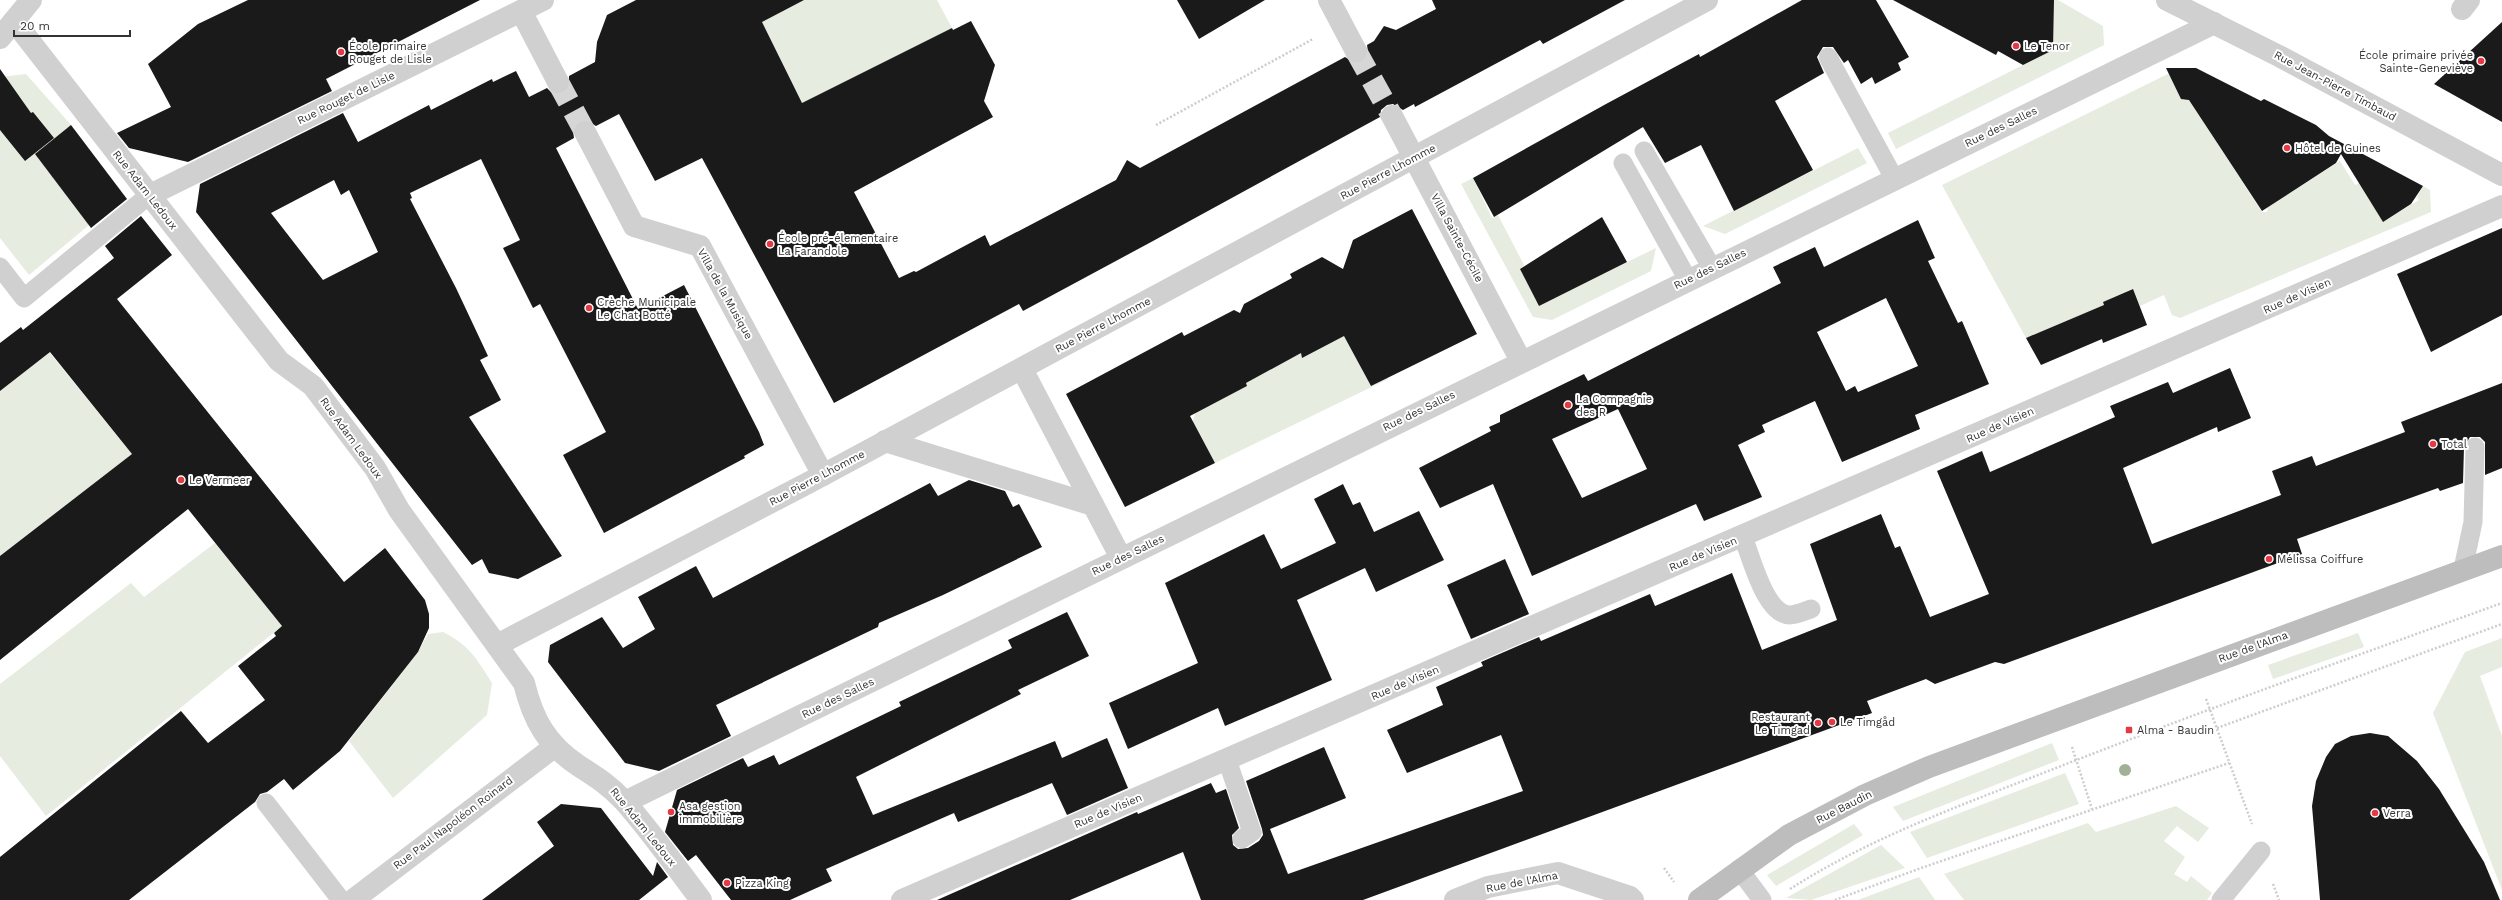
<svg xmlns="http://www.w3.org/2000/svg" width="2502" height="900" font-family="'Work Sans',sans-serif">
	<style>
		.green { fill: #e6ecdf }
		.building { fill: #1a1a1a; fill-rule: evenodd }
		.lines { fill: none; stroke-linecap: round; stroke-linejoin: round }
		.street-tunnel { stroke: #d6d6d6; stroke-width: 22; stroke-dasharray: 22 11; stroke-linecap: butt }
		.path { stroke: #cdcdcd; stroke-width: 2.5; stroke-dasharray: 2 2; stroke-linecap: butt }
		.lane { stroke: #d0d0d0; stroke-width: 19 }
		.street { stroke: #d0d0d0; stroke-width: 22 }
		.secondary { stroke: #bdbdbd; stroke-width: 22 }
		.tree { fill: #a2b095 }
		.poi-dot { fill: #e63946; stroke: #fff; stroke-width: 1.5 }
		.labels { text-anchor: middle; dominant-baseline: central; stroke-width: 4; stroke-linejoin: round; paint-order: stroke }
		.poi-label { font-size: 11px; fill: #333; stroke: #fff; text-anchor: start }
		.street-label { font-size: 11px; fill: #333; stroke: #fff }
	</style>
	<rect width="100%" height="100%" fill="#fff"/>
	<g class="green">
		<polygon points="804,0 937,0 952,28 802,103 760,18"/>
		<polygon points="2054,0 2058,0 2103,26 2104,45 1896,149 1888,133 2053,50"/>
		<polygon points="2180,68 2196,68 2209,75 2212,135 2262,212 2267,212 2268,207 2340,161 2355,185 2359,183 2383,221 2419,200 2417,197 2423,186 2430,190 2431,212 2180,318 2172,315 2164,295 2140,306 2132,289 2103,302 2110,319 2090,311 2026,338 1942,185"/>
		<polygon points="26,74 71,125 35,154 89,225 29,275 0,238 0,77"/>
		<polygon points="1858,148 1867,163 1725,234 1703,226"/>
		<polygon points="1473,178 1492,218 1498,215 1524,265 1520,269 1539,305 1656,248 1651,271 1552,320 1533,317 1461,184"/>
		<polygon points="1345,329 1379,362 1362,370 1371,386 1387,377 1388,379 1215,463 1201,438 1191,427 1197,407 1224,398 1247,386 1246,383 1301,353 1302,357"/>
		<polygon points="49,352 132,454 0,556 0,391"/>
		<polygon points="215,543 282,626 46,816 0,756 0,684 131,583 144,597"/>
		<path d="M443 632C469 645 477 659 492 683L487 715 393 798 349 741 418 652 428 634Z"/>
		<polygon points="2358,633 2364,647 2273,679 2268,665"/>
		<polygon points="2502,638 2502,667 2480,676 2502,736 2502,890 2433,713 2465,652"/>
		<polygon points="2052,743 2059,760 1903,821 1893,807"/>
		<polygon points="2065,773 2079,804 1927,858 1910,832"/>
		<polygon points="2176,806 2209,828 2198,842 2177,826 2164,841 2185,857 2174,874 2187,882 2191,876 2212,893 2207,900 1964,900 1944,874 2088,823 2096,832"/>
		<polygon points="1854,824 1863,835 1776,886 1767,875"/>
		<polygon points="1881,845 1905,868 1811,900 1786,898"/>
		<polygon points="1919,877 1935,900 1858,900"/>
	</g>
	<g class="building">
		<polygon points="248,0 480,0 326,79 332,91 188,162 129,148 117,133 171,107 148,64 198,24"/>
		<path d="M636 0H804L762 22 802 103 952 28 953 30 971 21 995 65 984 101 993 117 854 192 899 278 914 271 916 272 985 235 990 246 1116 180 1127 160 1140 168 1345 57 1355 63 1362 62 1368 52 1367 45 1374 41 1384 26 1396 30 1436 9 1432 0H1625L1543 44 1540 40 1415 107 1414 104 1403 110 1393 104 1387 105 1381 110 1380 117 1153 241 1023 311 1019 304 834 403 702 158 655 181 619 114 596 126 586 120 579 121 573 131 574 138 556 148 638 309 684 285 759 432 764 445 744 456 745 458 604 533 563 455 606 432 540 304 533 308 503 248 520 240 481 159 410 193 412 198 410 199 456 288 488 356 480 360 501 400 469 417 562 556 518 579 489 573 482 559 472 565 196 212 200 184 343 113 358 142 429 105 431 110 492 79 493 82 516 71 529 97 547 88 552 93H563L569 88V76L595 62 597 42 607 15ZM334 180 341 195 349 190 378 252 323 280 271 213Z"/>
		<polygon points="1177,0 1265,0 1199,39"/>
		<polygon points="1802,0 1876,0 1909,57 1898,63 1901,70 1875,84 1872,77 1861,84 1848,60 1844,63 1833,47 1823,47 1817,57 1824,73 1775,101 1813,170 1734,211 1701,145 1665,163 1643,127 1494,217 1473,178 1606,104 1699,54 1700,57"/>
		<polygon points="1893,0 2054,0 2053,50 2023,65 1998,51 1996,55"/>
		<polygon points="2502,22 2502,122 2434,84"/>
		<polygon points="2166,68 2196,68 2261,101 2264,99 2316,125 2329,136 2423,186 2411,204 2383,222 2341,154 2336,163 2262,211 2189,100 2181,99"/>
		<polygon points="0,69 31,113 33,112 54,138 25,161 0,130"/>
		<polygon points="71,125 127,199 91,228 35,154"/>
		<polygon points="1412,209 1477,334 1371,386 1344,336 1302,358 1301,353 1246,383 1247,386 1190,416 1215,463 1125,507 1066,394 1182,332 1184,336 1234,310 1240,313 1244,304 1292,278 1290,274 1322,257 1343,269 1353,240"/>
		<polygon points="141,216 172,255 117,299 344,582 385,548 425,600 429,614 429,628 418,652 340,751 293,790 284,779 267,792 260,794 255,802 129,900 0,900 0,857 181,711 208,743 265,700 238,666 276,636 274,633 282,626 188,509 0,660 0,556 132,454 50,352 0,391 0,343 21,327 23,330 114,258 105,246"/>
		<polygon points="1602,217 1627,262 1539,306 1520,269"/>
		<path d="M1918 220 1935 258 1928 261 1958 323 1962 321 1989 384 1915 415 1920 429 1842 462 1815 401 1762 425 1765 432 1738 445 1762 497 1704 521 1696 504 1532 576 1493 484 1440 508 1419 468 1491 431 1489 427 1500 422V415L1584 374 1588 381 1781 283 1773 267 1815 247 1824 267ZM1886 298 1918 366 1858 392 1855 386 1846 391 1817 332ZM1618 409 1647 469 1582 498 1552 439Z"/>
		<polygon points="2502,228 2502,315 2431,352 2397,274"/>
		<polygon points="2133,289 2147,325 2103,343 2102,339 2041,365 2026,338 2104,305 2103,302"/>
		<polygon points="2230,368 2251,418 2218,432 2217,427 2123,468 2152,544 2281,495 2272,471 2312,456 2316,466 2405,432 2401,422 2502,383 2502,468 2485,475 2485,442 2480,437 2470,437 2464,447 2463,483 2440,491 2438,488 2297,539 2302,554 2004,664 1995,662 1935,684 1926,679 1867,701 1872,713 1363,900 1201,900 1183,852 1070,900 937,900 1137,812 1138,814 1211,783 1216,793 1226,789 1239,828 1232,835 1233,845 1238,849 1248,848 1259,841 1263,835 1262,829 1246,781 1324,747 1346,798 1270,829 1288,874 1523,791 1501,735 1407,773 1387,730 1443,705 1436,687 1483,666 1481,662 1539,637 1541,641 1650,594 1655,606 1732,573 1762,650 1837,620 1810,544 1881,514 1895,548 1900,546 1930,617 1989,594 1937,471 1982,451 1990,472 2115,417 2110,406 2168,382 2173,393"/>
		<polygon points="969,480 1005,491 1013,507 1019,504 1042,547 943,595 879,623 878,627 716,705 731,736 659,771 625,763 548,662 550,645 602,617 623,648 655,629 638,597 696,566 713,598 930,483 938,496"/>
		<polygon points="1343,484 1353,505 1360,502 1374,532 1419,511 1444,560 1376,592 1365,568 1297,600 1332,680 1225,726 1218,708 1128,749 1109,703 1198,663 1165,583 1264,534 1281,569 1336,543 1314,499"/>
		<polygon points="1505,559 1529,614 1471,639 1447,585"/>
		<polygon points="1067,612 1089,656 1018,690 1021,694 856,777 873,815 1055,741 1062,758 1107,738 1128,788 1067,815 1052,783 958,822 954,813 826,869 832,881 790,900 731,900 696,855 688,861 665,832 677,790 743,758 748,767 774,755 779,765 901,706 899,702 1012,648 1008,640"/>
		<polygon points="2370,733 2388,736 2417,761 2439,789 2484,862 2500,900 2320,900 2312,806 2316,781 2326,757 2335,744 2351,736"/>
		<polygon points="561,804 601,808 653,876 657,862 668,877 639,900 482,900 554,846 537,822"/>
	</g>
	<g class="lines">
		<g class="street-tunnel">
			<polyline points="1356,51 1392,116"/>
			<polyline points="558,82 585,132"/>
		</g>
		<g class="path">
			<polyline points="1156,125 1313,39"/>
			<polyline points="2206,699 2252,824"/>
			<polyline points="2217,728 2502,624"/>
			<polyline points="2072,747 2092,809"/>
			<polyline points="1664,868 1674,882"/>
			<polyline points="2273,884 2279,900"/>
			<path d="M1790 889C1873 836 1965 804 2056 768 2204 710 2353 657 2502 603"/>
			<polyline points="1835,900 1921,868 2229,763"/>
		</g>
		<g class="lane">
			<polyline points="1828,57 1895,180"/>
			<polyline points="1644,151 1712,268"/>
			<polyline points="1623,163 1688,280"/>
			<polyline points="0,267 24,298 148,196"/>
			<path d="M1743 537C1751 556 1765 615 1790 615 1796 615 1805 611 1811 609"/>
			<polyline points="2463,569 2473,522 2475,447"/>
			<polyline points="1227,760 1252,832 1242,839"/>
			<polyline points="266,803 341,900"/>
			<polyline points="1739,869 1762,900"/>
			<polyline points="2221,900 2261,851"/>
		</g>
		<g class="street">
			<polyline points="1329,0 1356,51"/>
			<polyline points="2167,0 2279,56 2502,175"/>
			<polyline points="2462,9 2469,0"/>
			<polyline points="521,11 558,82"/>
			<path d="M14 21 279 361 313 386 375 468 399 510 524 683C533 720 547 745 579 766 598 778 609 785 625 802 652 833 676 867 701 900"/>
			<polyline points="0,38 31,0"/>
			<polyline points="1392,116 1521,361"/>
			<polyline points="585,132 634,226 700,246 823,475"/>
			<polyline points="148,196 543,0"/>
			<polyline points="1022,369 1121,558"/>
			<polyline points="885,441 1093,505"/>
			<polyline points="497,645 808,483 1707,0"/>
			<polyline points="625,802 2214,23"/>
			<polyline points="353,900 554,747"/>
			<polyline points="902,900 2502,206"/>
			<polyline points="1455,900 1488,887 1558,873 1630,897 1633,900"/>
		</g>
		<polyline class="secondary" points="1699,900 1789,835 1865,795 1929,767 2502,556"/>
	</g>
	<circle class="tree" cx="2125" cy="770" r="6"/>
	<g class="poi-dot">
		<circle cx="2016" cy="46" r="4"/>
		<circle cx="341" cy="52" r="4"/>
		<circle cx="2481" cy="61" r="4"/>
		<circle cx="2287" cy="148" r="4"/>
		<circle cx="770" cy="244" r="4"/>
		<circle cx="589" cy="308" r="4"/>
		<circle cx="1568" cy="405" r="4"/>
		<circle cx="2433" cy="444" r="4"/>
		<circle cx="181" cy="480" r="4"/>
		<circle cx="2269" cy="559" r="4"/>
		<circle cx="1832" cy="722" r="4"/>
		<circle cx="1818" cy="723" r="4"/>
		<rect x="2125" y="726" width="8" height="8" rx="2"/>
		<circle cx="671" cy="812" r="4"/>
		<circle cx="2375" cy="813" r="4"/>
		<circle cx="727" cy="883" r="4"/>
	</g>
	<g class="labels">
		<g class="poi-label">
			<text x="349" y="46">École primaire<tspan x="349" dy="13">Rouget de Lisle</tspan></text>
			<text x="2024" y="46">Le Tenor</text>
			<text x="2473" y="55" text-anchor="end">École primaire privée<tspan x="2473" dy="13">Sainte-Geneviève</tspan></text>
			<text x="2295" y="148">Hôtel de Guines</text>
			<text x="778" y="238">École pré-élementaire<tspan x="778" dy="13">La Farandole</tspan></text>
			<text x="597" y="302">Crèche Municipale<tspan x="597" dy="13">Le Chat Botté</tspan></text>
			<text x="1576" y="399">La Compagnie<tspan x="1576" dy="13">des R</tspan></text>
			<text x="2441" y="444">Total</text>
			<text x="189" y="480">Le Vermeer</text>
			<text x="2277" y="559">Mélissa Coiffure</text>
			<text x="1810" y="717" text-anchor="end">Restaurant<tspan x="1810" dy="13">Le Timgad</tspan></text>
			<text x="1840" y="722">Le Timgåd</text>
			<text x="2137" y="730">Alma - Baudin</text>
			<text x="679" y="806">Asa gestion<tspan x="679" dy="13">immobilière</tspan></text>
			<text x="2383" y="813">Verra</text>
			<text x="735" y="883">Pizza King</text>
		</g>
		<g class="street-label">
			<text transform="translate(2335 86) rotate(28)">Rue Jean-Pierre Timbaud</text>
			<text transform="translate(346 98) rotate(-26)">Rue Rouget de Lisle</text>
			<text transform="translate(2001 127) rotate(-26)">Rue des Salles</text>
			<text transform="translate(1388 172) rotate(-28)">Rue Pierre Lhomme</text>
			<text transform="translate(145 190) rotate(52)">Rue Adam Ledoux</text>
			<text transform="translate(1457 238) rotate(62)">Villa Sainte-Cécile</text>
			<text transform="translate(1710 269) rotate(-26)">Rue des Salles</text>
			<text transform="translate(725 294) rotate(61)">Villa de la Musique</text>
			<text transform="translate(2297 296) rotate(-24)">Rue de Visien</text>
			<text transform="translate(1103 325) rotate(-28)">Rue Pierre Lhomme</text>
			<text transform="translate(1419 411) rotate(-26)">Rue des Salles</text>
			<text transform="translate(2000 425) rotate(-24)">Rue de Visien</text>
			<text transform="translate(351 438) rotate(54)">Rue Adam Ledoux</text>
			<text transform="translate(817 478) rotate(-28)">Rue Pierre Lhomme</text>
			<text transform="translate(1703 554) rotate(-23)">Rue de Visien</text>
			<text transform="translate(1128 555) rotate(-26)">Rue des Salles</text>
			<text transform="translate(2253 647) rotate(-20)">Rue de l'Alma</text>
			<text transform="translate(1405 683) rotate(-23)">Rue de Visien</text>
			<text transform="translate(838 698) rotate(-26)">Rue des Salles</text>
			<text transform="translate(1844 807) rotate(-27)">Rue Baudin</text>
			<text transform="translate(1108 811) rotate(-23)">Rue de Visien</text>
			<text transform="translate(453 823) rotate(-37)">Rue Paul Napoléon Roinard</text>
			<text transform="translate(643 827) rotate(51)">Rue Adam Ledoux</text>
			<text transform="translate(1522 882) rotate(-11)">Rue de l'Alma</text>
		</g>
	</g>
	<path d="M14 30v6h116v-6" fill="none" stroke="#333333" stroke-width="2"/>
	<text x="20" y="30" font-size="12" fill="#333333" stroke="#ffffff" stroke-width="3" paint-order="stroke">20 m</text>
</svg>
